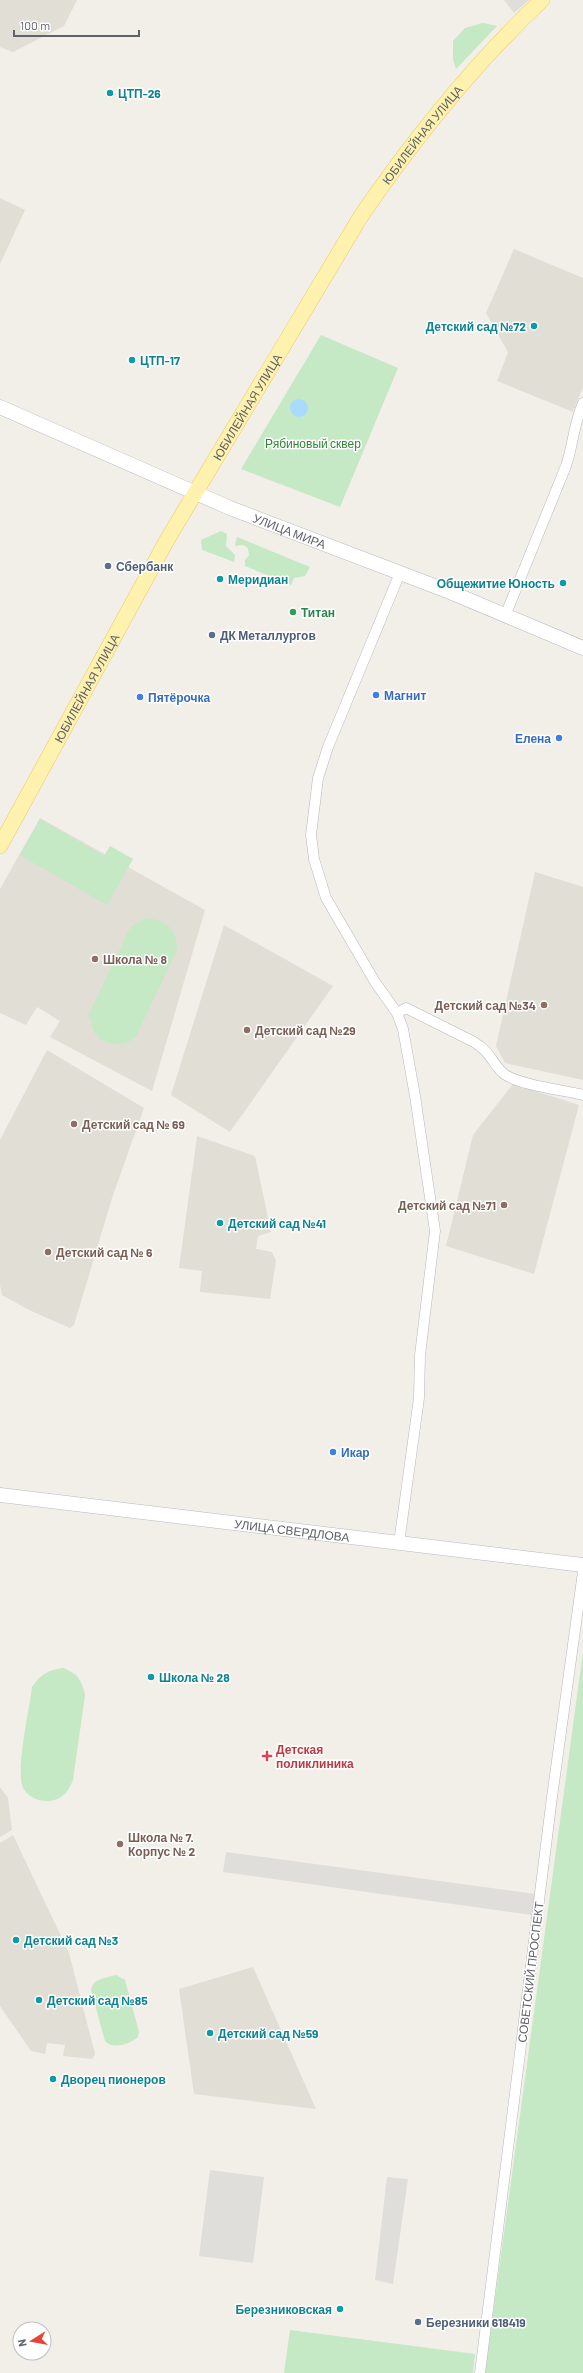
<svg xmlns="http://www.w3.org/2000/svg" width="583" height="2373" font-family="Barlow,sans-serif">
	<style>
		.industrial { fill: #e0deda }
		.education { fill: #e1ded6 }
		.green { fill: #c5e8c5 }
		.water { fill: #aadaff }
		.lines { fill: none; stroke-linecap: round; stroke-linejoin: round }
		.street-casing { stroke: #b5b8bc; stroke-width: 11 }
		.secondary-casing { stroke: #b6babf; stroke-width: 15 }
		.primary-casing { stroke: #f2c960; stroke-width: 16 }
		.street { stroke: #fff; stroke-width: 10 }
		.secondary { stroke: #fff; stroke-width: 14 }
		.primary { stroke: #fff2af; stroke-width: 15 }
		.culture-dot { fill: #0f9aa8; stroke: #fff; stroke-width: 1.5 }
		.service-dot { fill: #5c6f8a; stroke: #fff; stroke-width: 1.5 }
		.leisure-dot { fill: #2e9e5b; stroke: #fff; stroke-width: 1.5 }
		.shop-dot { fill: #3f7fe0; stroke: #fff; stroke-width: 1.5 }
		.education-dot { fill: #8d6e63; stroke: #fff; stroke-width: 1.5 }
		.health-dot { fill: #e0444e; stroke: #fff; stroke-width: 1.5 }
		.labels { text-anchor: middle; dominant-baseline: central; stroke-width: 3; stroke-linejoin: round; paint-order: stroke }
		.culture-label { font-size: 12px; font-weight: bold; fill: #0d838f; stroke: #fff; text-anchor: start }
		.street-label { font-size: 12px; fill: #5f6368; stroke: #fff }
		.park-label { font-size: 12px; fill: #348238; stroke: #fff }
		.service-label { font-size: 12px; font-weight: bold; fill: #4e5e75; stroke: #fff; text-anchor: start }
		.leisure-label { font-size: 12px; font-weight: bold; fill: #27864d; stroke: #fff; text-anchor: start }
		.shop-label { font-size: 12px; font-weight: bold; fill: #366cbe; stroke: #fff; text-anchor: start }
		.education-label { font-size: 12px; font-weight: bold; fill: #785e54; stroke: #fff; text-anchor: start }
		.health-label { font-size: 12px; font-weight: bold; fill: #be3a42; stroke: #fff; text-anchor: start }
	</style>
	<rect width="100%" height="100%" fill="#f1efe8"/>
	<g class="industrial">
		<polygon points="504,0 529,0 514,13"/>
		<polygon points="226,1852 535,1894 532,1915 223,1872"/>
		<polygon points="210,2170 264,2177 253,2263 199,2256"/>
		<polygon points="387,2177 408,2179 393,2284 375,2280"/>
	</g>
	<g class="education">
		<polygon points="0,0 77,0 64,26 13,52 0,47"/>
		<polygon points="0,198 25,210 0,264"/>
		<polygon points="514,249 583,278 583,387 573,412 497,381 508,352 486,313"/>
		<polygon points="40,818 205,910 152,1091 50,1037 60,1021 37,1007 26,1025 0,1013 0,889"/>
		<polygon points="535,872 583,887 583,1080 505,1063 496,1046"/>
		<polygon points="224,925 333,986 230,1132 171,1095"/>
		<polygon points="47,1050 144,1108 112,1198 74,1325 70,1328 29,1310 2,1295 0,1285 0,1140"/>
		<polygon points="513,1084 579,1105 534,1274 446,1246 473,1135"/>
		<polygon points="197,1136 255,1156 271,1232 258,1236 256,1249 272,1252 276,1261 270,1299 200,1292 202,1271 179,1268"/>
		<polygon points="0,1787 8,1798 12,1830 0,1837"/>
		<polygon points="13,1835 69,1953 95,2054 92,2059 63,2056 65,2045 47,2043 45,2054 31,2051 0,2006 0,1843"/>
		<polygon points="253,1967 316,2109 194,2094 179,1989"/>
	</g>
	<g class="green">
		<polygon points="483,23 497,26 456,69 453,59 453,41 465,28"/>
		<polygon points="321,335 398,368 340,507 241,469"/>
		<polygon points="221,531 227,534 226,546 235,555 234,562 202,550 201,540"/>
		<polygon points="237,537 310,567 305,576 294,578 291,585 245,566 245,560 249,555 248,548 243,545 235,546"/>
		<polygon points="40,819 104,856 110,846 133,859 107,905 20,855"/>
		<path d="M147 918C167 920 177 931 177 950L136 1036 128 1042 119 1044 109 1043 100 1039 94 1032 89 1014 130 928 138 922Z"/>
		<polygon points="583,1652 583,2373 485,2373"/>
		<path d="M63 1668C77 1673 82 1680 85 1695L73 1780C68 1792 62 1800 49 1801 39 1802 25 1796 22 1785 17 1762 29 1712 32 1687 41 1674 48 1670 63 1668Z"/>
		<path d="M116 1975 125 1980 139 2032 138 2037C130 2044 113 2050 105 2041L91 1990C93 1978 107 1978 116 1975Z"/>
		<polygon points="290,2330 475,2354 473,2373 284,2373"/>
	</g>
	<circle class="water" cx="299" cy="408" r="9"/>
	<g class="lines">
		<g class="street-casing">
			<g id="street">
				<path d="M505 616 566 466C573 445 574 423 583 403"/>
				<path d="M397 1013 406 1008 474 1042C491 1052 493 1065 504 1074 520 1085 563 1090 583 1095"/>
				<polyline points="399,1543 419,1398 420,1355 435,1231 415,1096 403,1029 397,1013 375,982 326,898 314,859 311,835 318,778 328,747 400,573"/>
				<polyline points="480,2373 552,1797 583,1572"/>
			</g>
		</g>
		<g class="secondary-casing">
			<g id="secondary">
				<path id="s1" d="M0 407 230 508 450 592 583 648"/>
				<path id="s2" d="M0 1495 583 1565"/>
			</g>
		</g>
		<g class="primary-casing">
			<g id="primary">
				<path id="s3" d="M0 846 167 540 361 216C414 139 473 65 542 0"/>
			</g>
		</g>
		<use href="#street" class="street"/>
		<use href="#secondary" class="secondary"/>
		<use href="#primary" class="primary"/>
	</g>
	<g class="culture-dot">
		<circle cx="110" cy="93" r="4"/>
		<circle cx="534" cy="326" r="4"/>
		<circle cx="132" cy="360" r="4"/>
		<circle cx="220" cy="579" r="4"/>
		<circle cx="563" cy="583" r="4"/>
		<circle cx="220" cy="1223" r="4"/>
		<circle cx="151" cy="1677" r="4"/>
		<circle cx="16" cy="1940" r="4"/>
		<circle cx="39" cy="2000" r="4"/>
		<circle cx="210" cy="2033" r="4"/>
		<circle cx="53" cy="2079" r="4"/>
		<circle cx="340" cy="2309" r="4"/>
	</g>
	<g class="service-dot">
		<circle cx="108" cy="566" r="4"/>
		<circle cx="212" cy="635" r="4"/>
		<circle cx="418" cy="2322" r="4"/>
	</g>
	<circle class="leisure-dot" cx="293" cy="612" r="4"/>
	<g class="shop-dot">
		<circle cx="376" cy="695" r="4"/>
		<circle cx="140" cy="697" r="4"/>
		<circle cx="559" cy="738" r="4"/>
		<circle cx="333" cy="1452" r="4"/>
	</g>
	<g class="education-dot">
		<circle cx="95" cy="959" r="4"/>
		<circle cx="544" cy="1005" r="4"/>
		<circle cx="247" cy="1030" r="4"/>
		<circle cx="74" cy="1124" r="4"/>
		<circle cx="504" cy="1205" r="4"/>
		<circle cx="48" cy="1252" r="4"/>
		<circle cx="120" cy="1844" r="4"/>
	</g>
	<path class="health-dot" d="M265 1750h4v4h4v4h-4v4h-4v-4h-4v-4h4z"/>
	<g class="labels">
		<g class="culture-label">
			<text x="118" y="93">ЦТП-26</text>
			<text x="526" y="326" text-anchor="end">Детский сад №72</text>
			<text x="140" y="360">ЦТП-17</text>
			<text x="228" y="579">Меридиан</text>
			<text x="555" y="583" text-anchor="end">Общежитие Юность</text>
			<text x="228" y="1223">Детский сад №41</text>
			<text x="159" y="1677">Школа № 28</text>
			<text x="24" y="1940">Детский сад №3</text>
			<text x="47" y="2000">Детский сад №85</text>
			<text x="218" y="2033">Детский сад №59</text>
			<text x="61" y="2079">Дворец пионеров</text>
			<text x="332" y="2309" text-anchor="end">Березниковская</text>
		</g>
		<g class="street-label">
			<text stroke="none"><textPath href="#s3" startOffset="828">ЮБИЛЕЙНАЯ УЛИЦА</textPath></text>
			<text stroke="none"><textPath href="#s3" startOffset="504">ЮБИЛЕЙНАЯ УЛИЦА</textPath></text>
			<text stroke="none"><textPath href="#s1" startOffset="315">УЛИЦА МИРА</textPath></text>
			<text stroke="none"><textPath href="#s3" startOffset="180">ЮБИЛЕЙНАЯ УЛИЦА</textPath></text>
			<text stroke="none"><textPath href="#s2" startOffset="294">УЛИЦА СВЕРДЛОВА</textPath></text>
			<text transform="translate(530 1972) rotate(-83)">СОВЕТСКИЙ ПРОСПЕКТ</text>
		</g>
		<g class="park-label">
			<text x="313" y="443">Рябиновый сквер</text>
		</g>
		<g class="service-label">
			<text x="116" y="566">Сбербанк</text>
			<text x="220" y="635">ДК Металлургов</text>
			<text x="426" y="2322">Березники 618419</text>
		</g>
		<g class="leisure-label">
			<text x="301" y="612">Титан</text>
		</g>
		<g class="shop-label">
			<text x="384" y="695">Магнит</text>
			<text x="148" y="697">Пятёрочка</text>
			<text x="551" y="738" text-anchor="end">Елена</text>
			<text x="341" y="1452">Икар</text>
		</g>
		<g class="education-label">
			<text x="103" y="959">Школа № 8</text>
			<text x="536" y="1005" text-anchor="end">Детский сад №34</text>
			<text x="255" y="1030">Детский сад №29</text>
			<text x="82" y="1124">Детский сад № 69</text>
			<text x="496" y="1205" text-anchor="end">Детский сад №71</text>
			<text x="56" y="1252">Детский сад № 6</text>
			<text x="128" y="1837">Школа № 7.<tspan x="128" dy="14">Корпус № 2</tspan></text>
		</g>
		<g class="health-label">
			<text x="276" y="1749">Детская<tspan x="276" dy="14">поликлиника</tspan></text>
		</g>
	</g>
	<g transform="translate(32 2341) rotate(259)"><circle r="19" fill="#ffffff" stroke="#bfc1c3"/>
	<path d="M0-3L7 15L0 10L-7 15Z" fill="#ea4335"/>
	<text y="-6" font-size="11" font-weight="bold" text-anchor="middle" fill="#5f6368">N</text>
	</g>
	<path d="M14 30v6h125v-6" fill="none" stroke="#5f6368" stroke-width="2"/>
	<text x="20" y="30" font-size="12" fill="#5f6368" stroke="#ffffff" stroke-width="3" paint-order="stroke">100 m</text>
</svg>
